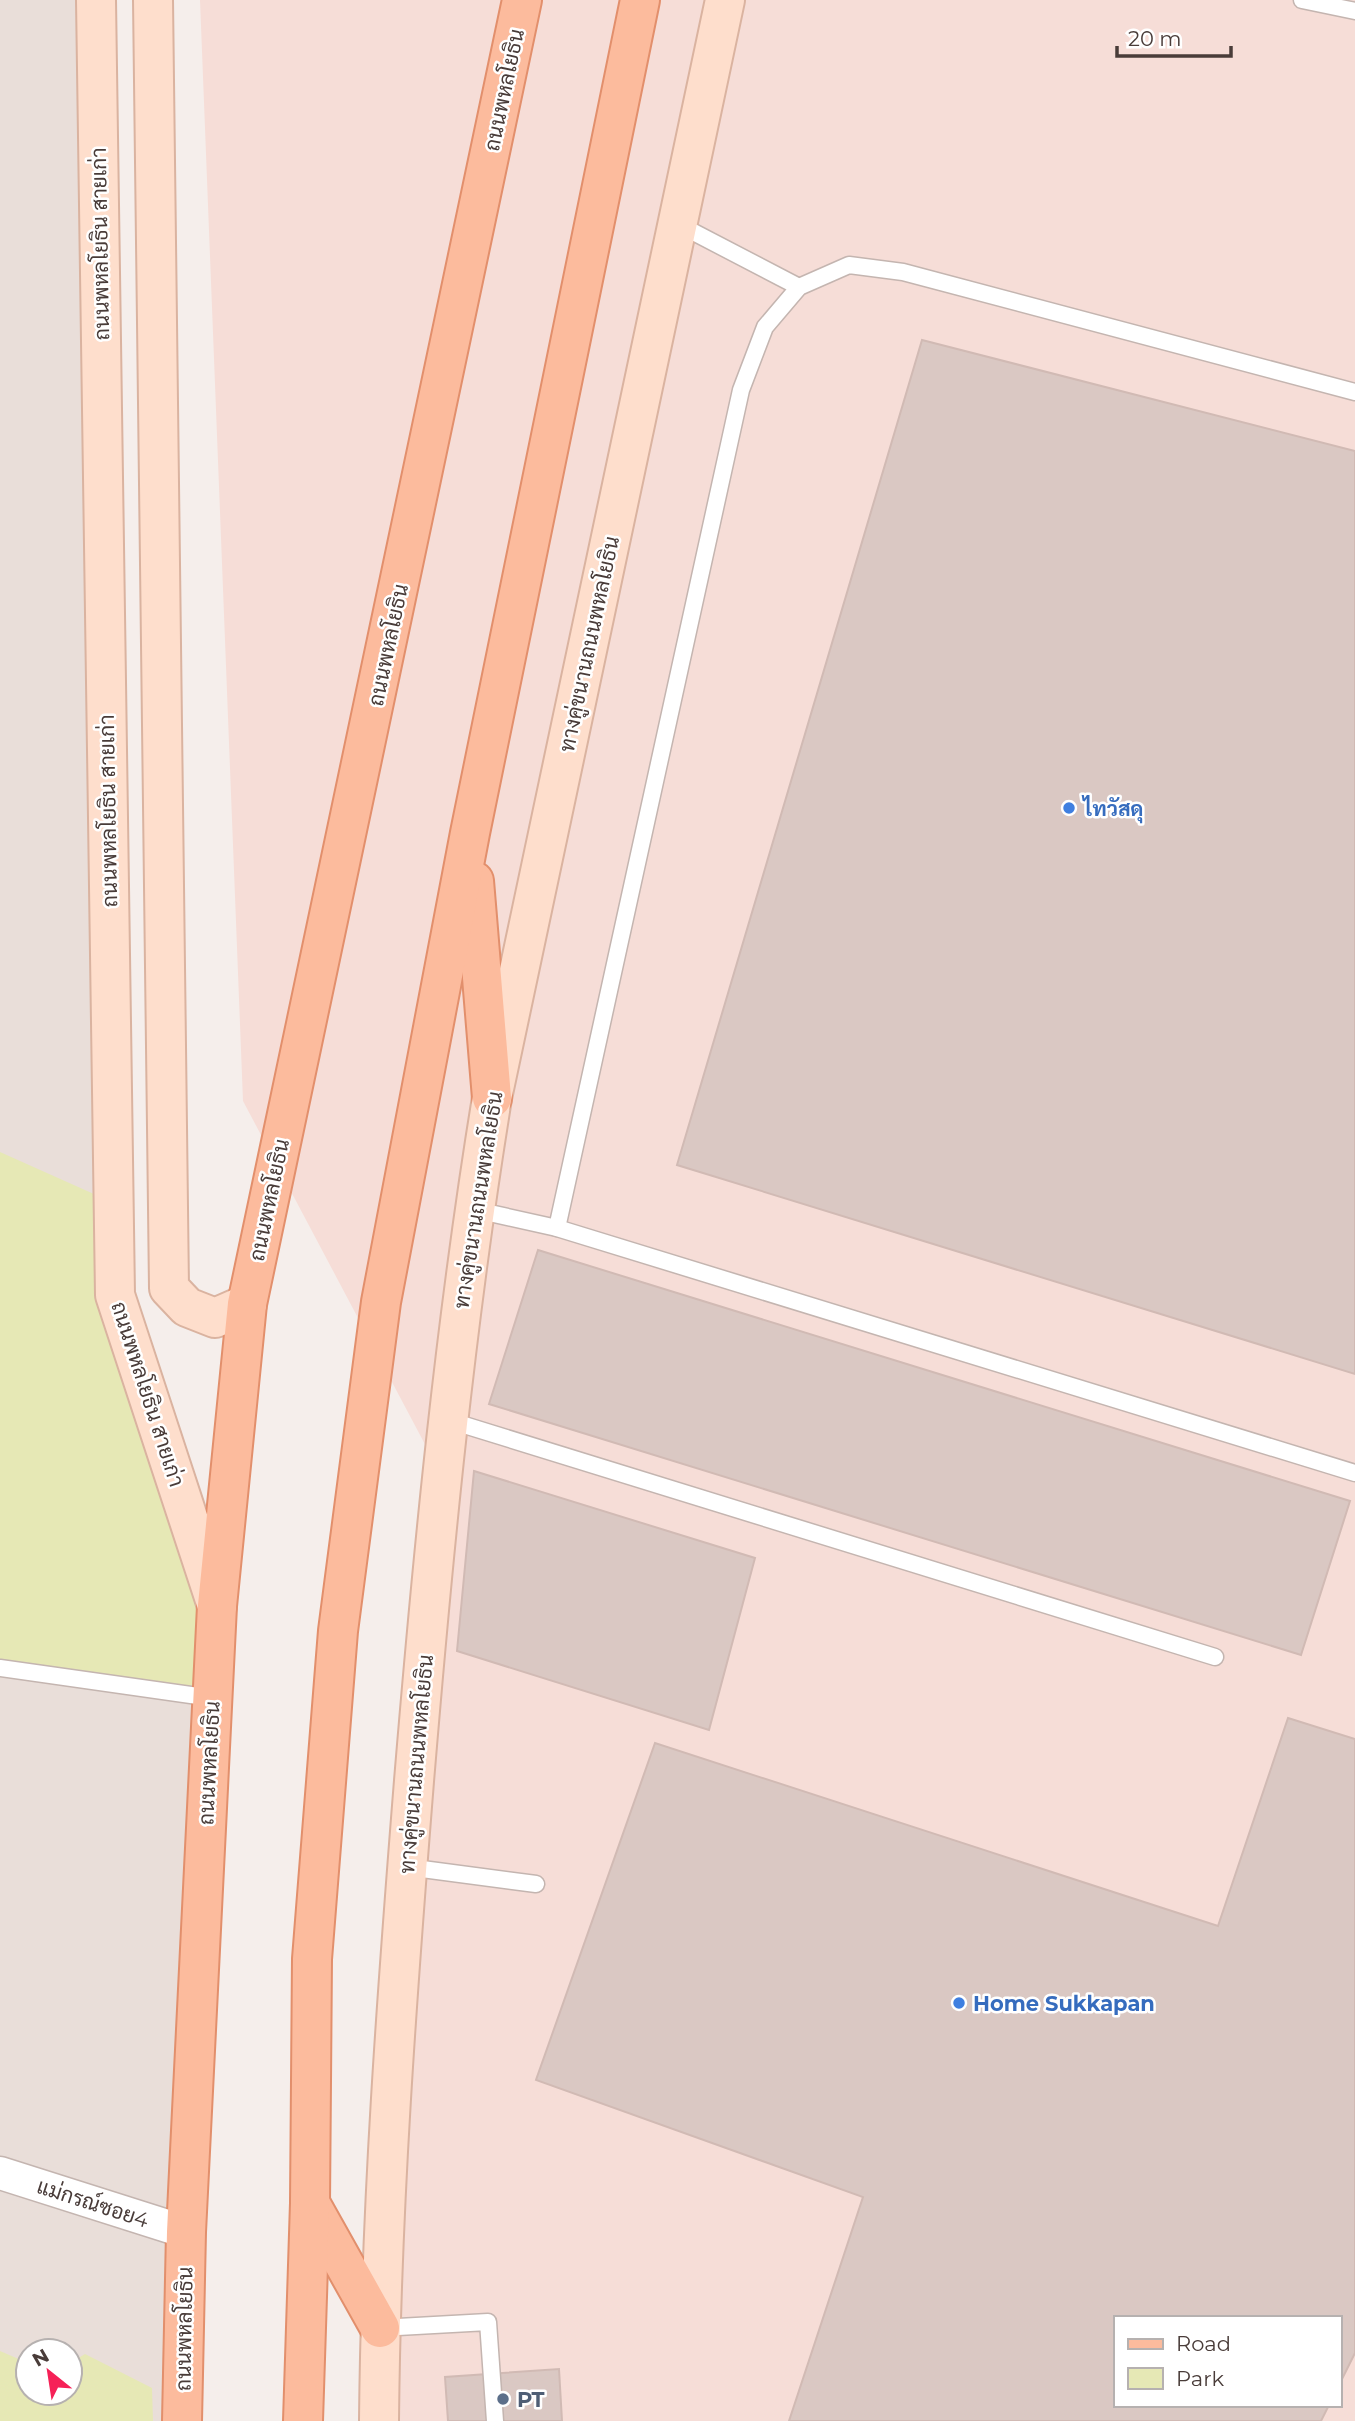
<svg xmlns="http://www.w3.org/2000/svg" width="1355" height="2421" font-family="Montserrat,Sarabun,sans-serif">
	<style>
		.residential { fill: #e9ded9; fill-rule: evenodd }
		.commercial { fill: #f6ddd7; fill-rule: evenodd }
		.green { fill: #e6e8b5 }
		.building { fill: #dac8c3; stroke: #d1bab4; stroke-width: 2 }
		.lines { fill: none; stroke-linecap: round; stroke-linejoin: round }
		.service-casing { stroke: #c4b5b0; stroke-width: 19 }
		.minor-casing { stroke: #c4b5b0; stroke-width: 35 }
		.secondary-casing { stroke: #dab3a0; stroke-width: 42 }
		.primary-casing { stroke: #e28f6c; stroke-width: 42 }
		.service { stroke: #fff; stroke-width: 16 }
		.minor { stroke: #fff; stroke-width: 32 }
		.secondary { stroke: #fedecc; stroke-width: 38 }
		.primary { stroke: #fcbb9d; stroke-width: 38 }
		.shop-dot { fill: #3f7fe0; stroke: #fff; stroke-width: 2.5 }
		.service-dot { fill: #5c6f8a; stroke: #fff; stroke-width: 2.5 }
		.labels { text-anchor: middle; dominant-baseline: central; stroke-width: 5; stroke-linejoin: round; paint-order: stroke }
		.street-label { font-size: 21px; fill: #493c39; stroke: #fff }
		.shop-label { font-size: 21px; font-weight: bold; fill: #366cbe; stroke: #fff; text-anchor: start }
		.service-label { font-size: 21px; font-weight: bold; fill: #4e5e75; stroke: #fff; text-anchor: start }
	</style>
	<rect width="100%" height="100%" fill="#f5eeeb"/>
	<path class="residential" d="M0 0H96L115 1295 212 1698 201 2421H0ZM28 2351H70V2393H28Z"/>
	<path class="commercial" d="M200 0H1355V2421H384L374 2053 428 1450 243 1101ZM1115 2318H1339V2405H1115Z"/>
	<g class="green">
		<polygon points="0,1152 114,1203 115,1295 217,1606 212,1698 0,1668"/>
		<polygon points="0,2351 28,2363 28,2393 70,2393 70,2363 85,2354 152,2388 153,2421 0,2421"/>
	</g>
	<g class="building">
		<polygon points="922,340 1355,451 1355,1374 677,1165"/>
		<polygon points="538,1250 1350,1501 1301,1655 489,1404"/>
		<polygon points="474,1471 755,1558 709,1730 457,1651"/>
		<polygon points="1288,1718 1355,1739 1355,2353 1339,2385 1339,2318 1115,2318 1115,2405 1329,2405 1321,2421 789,2421 863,2197 536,2080 655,1743 1218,1926"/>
		<polygon points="559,2369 562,2421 448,2421 445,2377"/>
	</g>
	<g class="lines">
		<g class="service-casing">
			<g id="service">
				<polyline points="1302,0 1355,11"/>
				<polyline points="678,224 799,287"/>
				<polyline points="476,1210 557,1228 1355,1473"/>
				<polyline points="557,1228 741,390 765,327 799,287 849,265 903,272 1355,392"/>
				<polyline points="448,1420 1215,1657"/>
				<polyline points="0,1668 212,1698"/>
				<polyline points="407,1867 536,1884"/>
				<polyline points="380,2328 488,2322 495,2421"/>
			</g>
		</g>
		<g class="minor-casing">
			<polyline id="minor" points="0,2173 186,2232"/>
		</g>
		<g class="secondary-casing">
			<g id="secondary">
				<polyline points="96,0 115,1295 217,1606"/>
				<polyline points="153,0 169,1288 187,1307 215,1318 247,1304"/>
				<path d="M379 2421C381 2207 397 1994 414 1781 433 1552 455 1325 492 1098L725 0"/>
			</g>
		</g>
		<g class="primary-casing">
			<g id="primary">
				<polyline points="474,881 492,1098"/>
				<polyline points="310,2203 380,2328"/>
				<polyline points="182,2421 186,2232 217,1606 247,1304 522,0"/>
				<polyline points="303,2421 310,2203 312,1959 338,1631 381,1302 470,833 640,0"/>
			</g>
		</g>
		<use href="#service" class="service"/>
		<use href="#minor" class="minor"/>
		<use href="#secondary" class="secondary"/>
		<use href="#primary" class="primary"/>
	</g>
	<g class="shop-dot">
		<circle cx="1069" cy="808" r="7"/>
		<circle cx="959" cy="2003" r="7"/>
	</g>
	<circle class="service-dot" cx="503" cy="2399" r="7"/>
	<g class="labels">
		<g class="street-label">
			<text transform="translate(504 90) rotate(-78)">ถนนพหลโยธิน</text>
			<text transform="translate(100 244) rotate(-91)">ถนนพหลโยธิน สายเก่า</text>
			<text transform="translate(589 644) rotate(-78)">ทางคู่ขนานถนนพหลโยธิน</text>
			<text transform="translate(388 645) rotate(-78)">ถนนพหลโยธิน</text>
			<text transform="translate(108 811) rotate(-91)">ถนนพหลโยธิน สายเก่า</text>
			<text transform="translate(269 1200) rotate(-78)">ถนนพหลโยธิน</text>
			<text transform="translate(478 1200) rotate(-81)">ทางคู่ขนานถนนพหลโยธิน</text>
			<text transform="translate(148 1394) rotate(72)">ถนนพหลโยธิน สายเก่า</text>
			<text transform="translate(209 1763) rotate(-87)">ถนนพหลโยธิน</text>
			<text transform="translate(416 1764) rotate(-85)">ทางคู่ขนานถนนพหลโยธิน</text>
			<text transform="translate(93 2203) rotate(18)">แม่กรณ์ซอย4</text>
			<text transform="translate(184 2329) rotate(-89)">ถนนพหลโยธิน</text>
		</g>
		<g class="shop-label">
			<text x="1083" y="808">ไทวัสดุ</text>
			<text x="973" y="2003">Home Sukkapan</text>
		</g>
		<g class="service-label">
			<text x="517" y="2399">PT</text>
		</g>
	</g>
	<rect x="1114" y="2316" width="228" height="91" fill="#ffffff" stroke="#b6b1b0" stroke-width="2"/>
	<rect x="1128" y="2339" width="35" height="10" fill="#fcbb9d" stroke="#b6b1b0" stroke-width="2"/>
	<text x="1176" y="2351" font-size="21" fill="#493c39">Road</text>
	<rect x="1128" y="2368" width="35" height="21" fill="#e6e8b5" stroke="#b6b1b0" stroke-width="2"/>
	<text x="1176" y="2386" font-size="21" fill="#493c39">Park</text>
	<g transform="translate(49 2372) rotate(330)"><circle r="33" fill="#ffffff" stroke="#b6b1b0" stroke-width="2"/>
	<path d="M0-5L12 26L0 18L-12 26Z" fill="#f62157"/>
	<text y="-10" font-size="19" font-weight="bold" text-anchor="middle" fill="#493c39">N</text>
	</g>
	<path d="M1117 46v10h114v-10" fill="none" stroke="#493c39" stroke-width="3.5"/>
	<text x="1128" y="46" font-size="21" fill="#493c39" stroke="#ffffff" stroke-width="5" paint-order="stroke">20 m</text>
</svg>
